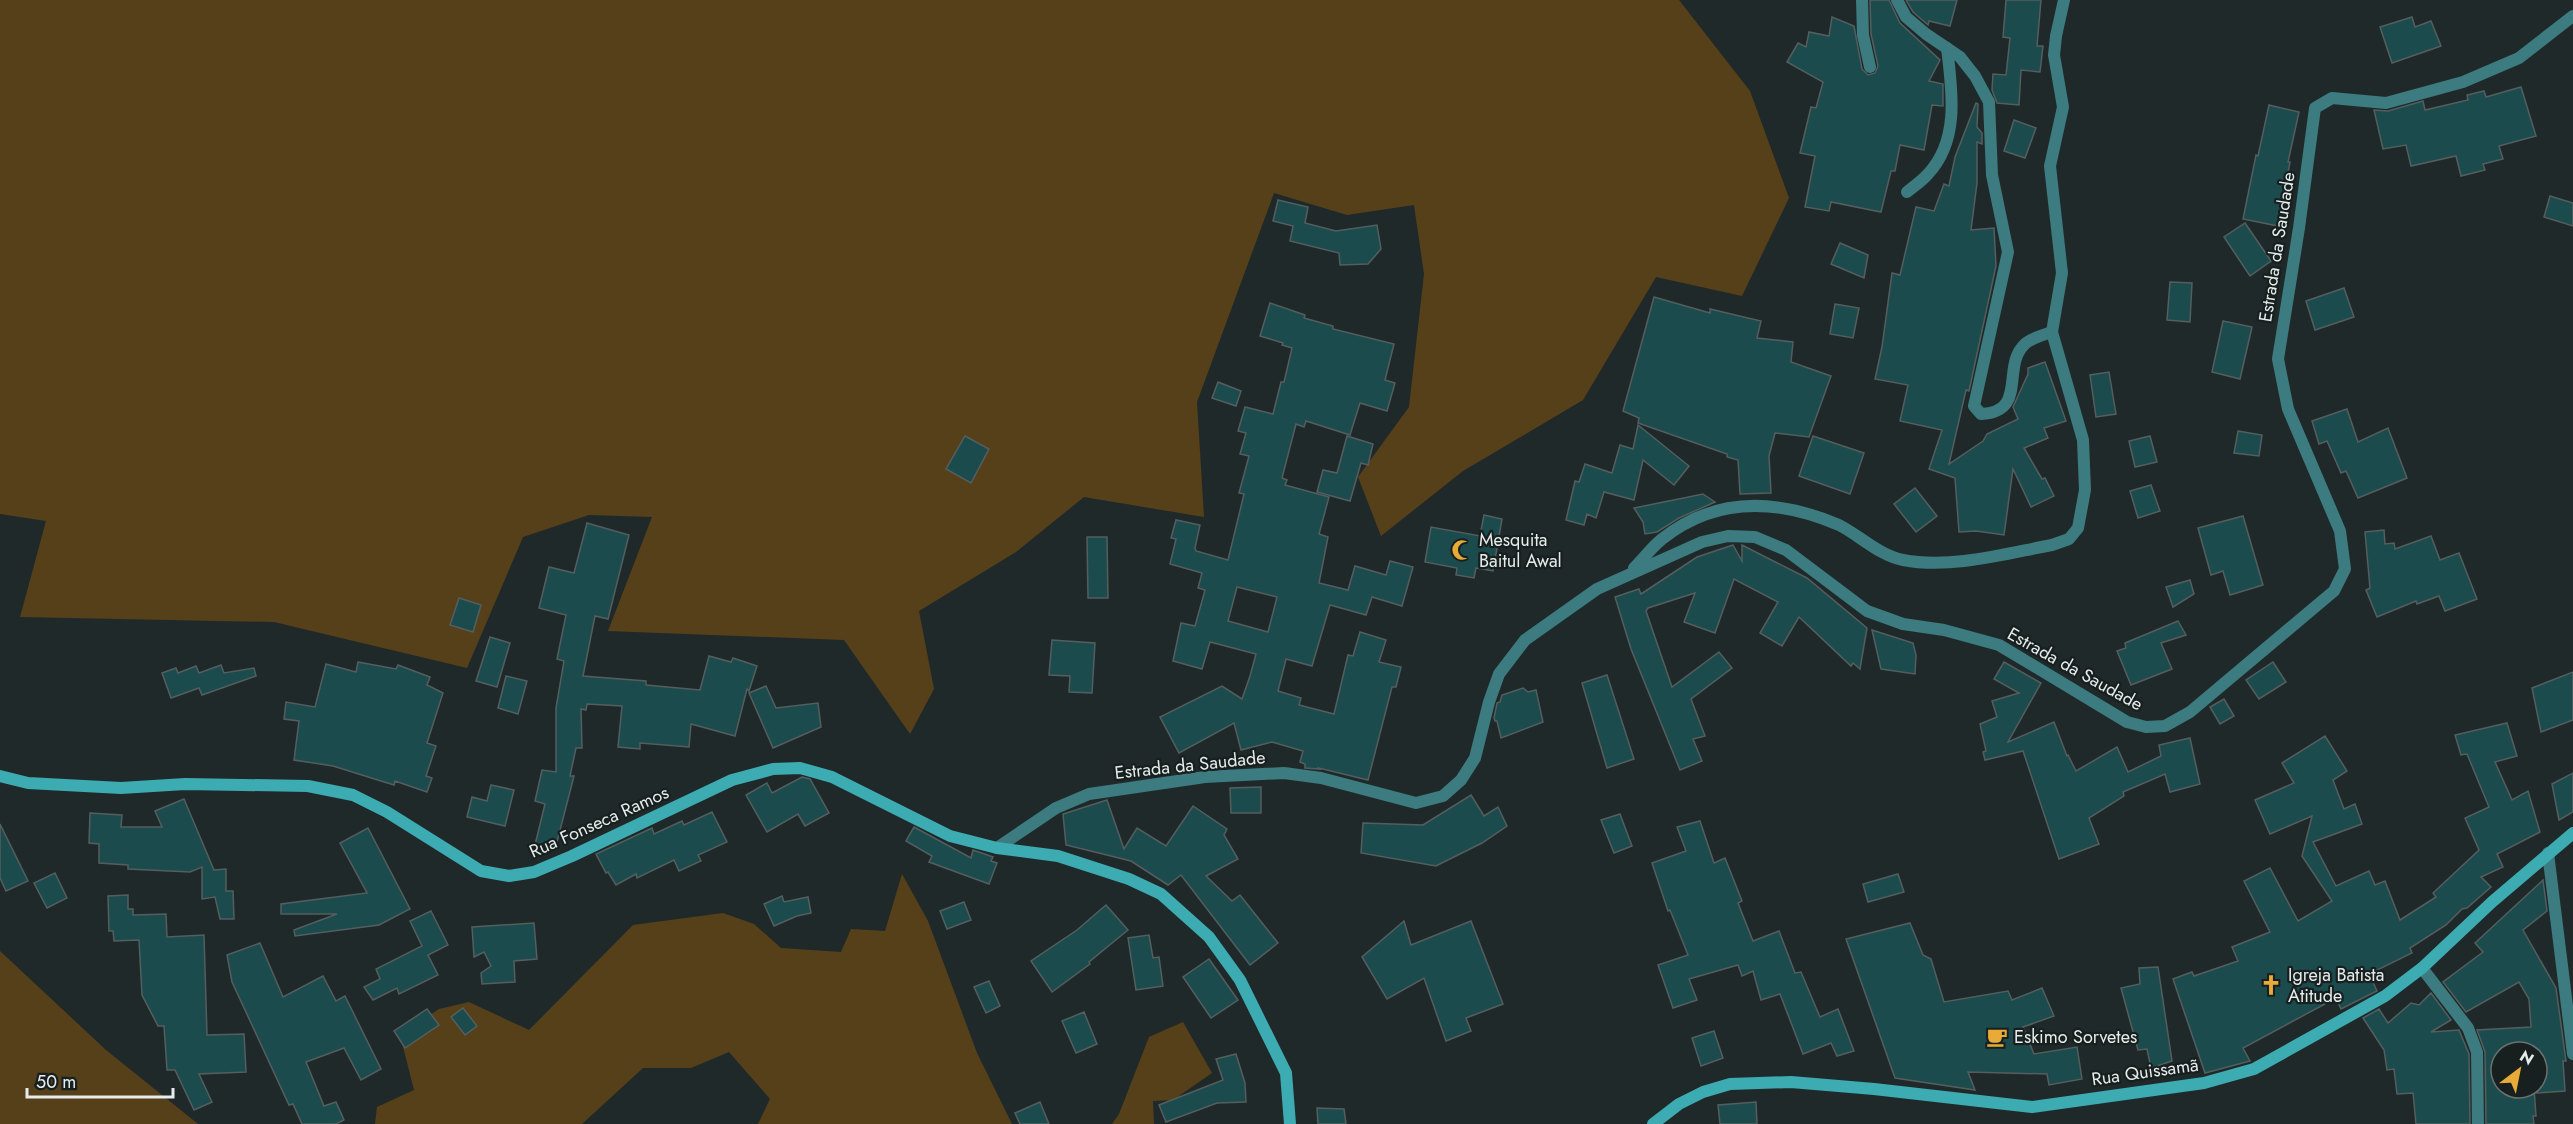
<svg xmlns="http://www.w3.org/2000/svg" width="2573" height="1124" font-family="Jost,sans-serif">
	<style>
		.green { fill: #56401a }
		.building { fill: #1c4b4e; stroke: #545e5e; stroke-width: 1.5; fill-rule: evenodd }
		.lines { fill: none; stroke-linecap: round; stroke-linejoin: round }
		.street { stroke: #3c7b7f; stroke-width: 12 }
		.secondary { stroke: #3cacb2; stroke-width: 12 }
		.labels { text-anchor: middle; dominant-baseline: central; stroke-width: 4.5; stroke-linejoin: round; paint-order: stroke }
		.street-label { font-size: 18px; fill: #e6ebec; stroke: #171f1f }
		.poi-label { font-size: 18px; fill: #e6ebec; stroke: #171f1f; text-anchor: start }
	</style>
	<rect width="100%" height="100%" fill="#202929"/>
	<g class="green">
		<polygon points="0,0 1679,0 1750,91 1789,198 1742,296 1656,277 1583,400 1463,471 1381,536 1358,477 1409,407 1424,274 1414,205 1347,215 1274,193 1197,402 1204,517 1084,497 1016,552 919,611 934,689 910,734 844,640 608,631 652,517 589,515 523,537 467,668 274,622 20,617 46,521 0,514"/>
		<polygon points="902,874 928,921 977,1053 1012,1124 758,1124 770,1099 729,1052 691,1068 643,1068 582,1124 375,1124 377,1107 414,1090 400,1035 439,1009 469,1002 529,1030 633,925 723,913 754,924 781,948 841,952 851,929 885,931"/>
		<polygon points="0,951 106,1050 198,1124 0,1124"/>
		<polygon points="1183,1022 1212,1073 1173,1100 1153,1101 1154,1124 1112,1124 1119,1114 1149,1037"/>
	</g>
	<g class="building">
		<polygon points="1870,0 1889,0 1900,23 1940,60 1929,81 1943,84 1943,106 1932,105 1924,150 1900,145 1895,171 1891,171 1881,212 1831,202 1829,211 1805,207 1815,156 1800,153 1811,107 1816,108 1823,82 1787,62 1798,43 1806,47 1809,32 1829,36 1832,17 1854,26 1862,69 1868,75 1875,73 1878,66 1871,34"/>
		<polygon points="1906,0 1957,0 1950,26 1929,21 1928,25 1913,12"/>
		<polygon points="2006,0 2041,0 2037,46 2043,46 2040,72 2021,70 2019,105 1997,103 1992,90 1993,74 2006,75 2010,38 2003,37"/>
		<polygon points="2412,17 2415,27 2431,21 2441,46 2392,63 2380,27"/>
		<polygon points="2521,87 2536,136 2499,146 2503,159 2483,164 2485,170 2461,176 2456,156 2411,166 2406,145 2383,149 2374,110 2388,111 2423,101 2425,110 2468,100 2467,95 2484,91 2486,97"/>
		<polygon points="1976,103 1978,104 1977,127 1982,133 1982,144 1977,142 1977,183 1971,230 1994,228 1996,266 1969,391 1966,390 1949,464 1983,441 1987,434 2018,419 2013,407 2028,374 2028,368 2045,362 2066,421 2044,428 2048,438 2024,448 2042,479 2045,478 2054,496 2031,507 2013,469 2004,535 1976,531 1959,532 1955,478 1929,469 1942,430 1900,421 1908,385 1875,379 1882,347 1892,273 1900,275 1916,207 1934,211 1944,184 1949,186 1955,157"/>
		<polygon points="2269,105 2299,112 2288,162 2290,162 2278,226 2243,219 2256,155 2258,156"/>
		<polygon points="2014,120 2036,128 2025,158 2004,151"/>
		<polygon points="2550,196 2573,203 2573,226 2544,217"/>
		<polygon points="1278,200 1308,207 1305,223 1336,231 1377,225 1381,249 1368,264 1340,265 1339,253 1290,241 1293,226 1273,221"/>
		<polygon points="2245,223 2271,261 2250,276 2224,237"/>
		<polygon points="1840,243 1868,255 1864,278 1831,264"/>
		<polygon points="2170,282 2192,283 2190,322 2167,320"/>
		<polygon points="2344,288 2354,317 2315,330 2306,301"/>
		<polygon points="1654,297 1710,313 1710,309 1761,321 1757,338 1793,342 1791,362 1831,376 1809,437 1775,433 1769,456 1771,493 1740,494 1738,460 1727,457 1727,454 1638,423 1639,418 1623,411"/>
		<path d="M1270 303 1305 315 1304 318 1333 326V329L1394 344 1385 380 1395 383 1387 411 1360 403 1350 435 1306 421 1304 427 1296 424 1282 478 1287 480 1285 485 1329 497 1319 534 1328 537 1319 583 1348 590 1355 566 1386 575 1390 561 1413 567 1402 606 1372 597 1366 615 1330 605 1312 666 1286 659 1278 691 1301 698 1299 705 1334 714 1348 655 1353 656 1360 632 1386 640 1379 662 1401 667 1396 687H1392L1368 780 1319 768 1320 769 1305 768V764L1300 762 1303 751 1272 742 1241 750 1234 723 1179 753 1160 717 1222 686 1242 699 1250 676 1256 654 1210 642 1202 669 1173 661 1181 623 1195 626 1205 590 1198 588 1202 573 1170 564 1176 539 1171 538 1176 520 1200 525 1195 548 1196 551 1228 560 1244 494 1239 493 1249 456 1240 454 1246 433 1238 431 1245 407 1273 414 1281 382H1284L1292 348 1282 345 1283 343 1260 336ZM1237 587 1277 597 1268 632 1228 621Z"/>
		<polygon points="1835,304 1859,308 1853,338 1830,334"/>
		<polygon points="2223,321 2252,327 2240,379 2212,372"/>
		<polygon points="2109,372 2116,414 2096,417 2090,375"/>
		<polygon points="1218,382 1241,391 1236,406 1212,398"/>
		<polygon points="2347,409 2358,442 2388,428 2407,478 2358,498 2346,471 2341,473 2327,441 2319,444 2312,421"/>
		<polygon points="1638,425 1689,466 1674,485 1643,460 1634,500 1604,492 1596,518 1587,514 1584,525 1566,520 1575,481 1579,482 1585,464 1612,473 1620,445 1633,449"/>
		<polygon points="2238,431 2262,435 2259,456 2234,453"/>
		<polygon points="965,436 989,449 971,483 946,469"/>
		<polygon points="1347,436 1373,444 1368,465 1361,463 1350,501 1317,492 1323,470 1337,473"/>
		<polygon points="1813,436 1864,453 1850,494 1799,476"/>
		<polygon points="2150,436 2157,462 2135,467 2129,441"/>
		<polygon points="2151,485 2160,511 2138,518 2130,491"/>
		<polygon points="1915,488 1937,516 1916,532 1894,504"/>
		<polygon points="1703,494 1715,502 1679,518 1657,532 1645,534 1643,522 1634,508"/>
		<polygon points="1484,515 1502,519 1493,571 1476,568 1474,578 1456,575 1457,568 1425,562 1431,527 1480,536"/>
		<polygon points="2243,516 2263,585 2230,595 2223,571 2211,575 2198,528"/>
		<polygon points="587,523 629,535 608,619 595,616 583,676 646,681 646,685 700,690 709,656 731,662 733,658 757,666 749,691 747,689 735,736 691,724 689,747 640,743 640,749 618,747 622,706 587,704 586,710 581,709 582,748 576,748 570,776 574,776 556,846 533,853 545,804 535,801 542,770 556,772 556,708 564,661 557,659 566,615 539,608 549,567 574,573"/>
		<polygon points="2384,530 2385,544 2394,543 2395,549 2431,536 2440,560 2459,553 2477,599 2445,611 2439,596 2417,604 2416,601 2377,617 2366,590 2370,588 2365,532"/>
		<polygon points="1087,537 1107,537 1108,598 1088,598"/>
		<polygon points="1733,545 1742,561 1742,545 1807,578 1867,628 1860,669 1853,663 1851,666 1799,617 1782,646 1760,633 1778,602 1734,579 1715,633 1684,622 1695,593 1648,608 1646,611 1672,687 1719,652 1732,668 1691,699 1705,736 1693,739 1702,761 1680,770 1631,649 1615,597 1639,589 1641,594 1697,557"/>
		<polygon points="2190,580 2194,594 2173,607 2166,587"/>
		<polygon points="459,598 481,605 473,632 450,625"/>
		<polygon points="2178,621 2186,635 2161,643 2172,669 2131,685 2117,651 2126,648 2125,643"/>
		<polygon points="1872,630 1913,643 1916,655 1915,674 1881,669"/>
		<polygon points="490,637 510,643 497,687 476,681"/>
		<polygon points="1052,640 1095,643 1092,693 1069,692 1070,676 1049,675"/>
		<polygon points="358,662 396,669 398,665 430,677 427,685 443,693 427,743 436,746 426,776 432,778 427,792 395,781 394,785 381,781 333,766 294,760 299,721 284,719 286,702 315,707 326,664 356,672"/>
		<polygon points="2004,662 2041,683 2008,742 2054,722 2067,756 2068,755 2076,771 2117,747 2128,772 2161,756 2159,745 2190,738 2200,784 2170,792 2165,774 2123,792 2124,796 2089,818 2099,844 2059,859 2023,751 1985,760 1983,752 1986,751 1980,724 1997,717 1992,701 2019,693 1994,679"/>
		<polygon points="2273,662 2286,682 2259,699 2246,680"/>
		<polygon points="221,665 224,673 254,668 256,676 202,695 199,688 171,698 162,673 176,668 178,673 196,666 199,673"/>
		<polygon points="2573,672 2573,720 2541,732 2532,688"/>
		<polygon points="1607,675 1634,759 1607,768 1582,683"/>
		<polygon points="506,676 527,681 518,714 498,708"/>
		<polygon points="766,686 776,708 818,703 821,727 773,748 749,693"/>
		<polygon points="1523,688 1528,692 1536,690 1543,722 1501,738 1497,721 1495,721 1494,718 1497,703 1500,702 1502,695"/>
		<polygon points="2224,699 2234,716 2220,724 2210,707"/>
		<polygon points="2507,723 2517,756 2495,762 2512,800 2528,791 2540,832 2497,854 2503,867 2481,877 2491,887 2467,908 2462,909 2446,925 2410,948 2412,953 2369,974 2377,991 2341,1009 2336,998 2243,1048 2250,1061 2205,1073 2173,979 2192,972 2194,976 2238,961 2232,947 2270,932 2244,881 2270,868 2298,921 2332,901 2302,856 2312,816 2270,834 2255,800 2294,783 2282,763 2325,736 2347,771 2333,780 2344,809 2355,804 2362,824 2313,842 2336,886 2369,871 2375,885 2385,881 2400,920 2436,897 2433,893 2479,850 2465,818 2489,807 2467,754 2461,755 2455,735"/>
		<polygon points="2573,773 2573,812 2559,820 2552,784"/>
		<polygon points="802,777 810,779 829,813 805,826 798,814 767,832 746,795 767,783 772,793"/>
		<polygon points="491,785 514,790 505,826 467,817 472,797 487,801"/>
		<polygon points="1261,787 1261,813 1231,813 1230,788"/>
		<polygon points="1471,795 1484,816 1498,807 1507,826 1482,843 1436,866 1361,853 1363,823 1423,825"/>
		<polygon points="184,799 214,870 226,869 226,891 233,891 234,919 220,919 215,897 202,899 202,867 190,872 128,869 128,865 99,863 99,844 89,843 90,813 122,815 121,827 162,827 155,811"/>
		<polygon points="1107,800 1124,849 1137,828 1166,846 1193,806 1227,829 1224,835 1238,859 1206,876 1232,901 1240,895 1278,943 1250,965 1181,875 1168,885 1131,861 1066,845 1063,814"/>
		<polygon points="712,812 727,842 698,855 701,861 679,871 674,860 637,878 636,874 616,885 608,872 606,873 596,854 652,828 654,834 682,821 684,825"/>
		<polygon points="1620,814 1632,846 1614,853 1601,820"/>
		<polygon points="1700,821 1714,863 1725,858 1742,901 1738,903 1753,941 1779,931 1795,973 1801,972 1820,1017 1838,1009 1854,1051 1837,1056 1831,1043 1803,1054 1780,994 1761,1000 1753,971 1742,976 1738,965 1689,979 1697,1000 1673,1008 1658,965 1688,955 1670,910 1668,911 1652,863 1686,851 1677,827"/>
		<polygon points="0,824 28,881 6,891 0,878"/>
		<polygon points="914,827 971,858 973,850 993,857 991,861 997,863 989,884 929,862 932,856 906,841"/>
		<polygon points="368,828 410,909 379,925 295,936 294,930 337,914 281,914 281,904 367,893 340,843"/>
		<polygon points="55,873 67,898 47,908 34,883"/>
		<polygon points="1898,874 1904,892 1868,902 1863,884"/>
		<polygon points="2543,880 2547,911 2523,930 2556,988 2566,1061 2563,1061 2565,1091 2537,1093 2537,1052 2501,1052 2501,1088 2534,1088 2536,1116 2533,1116 2534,1124 2486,1124 2485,1052 2477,1030 2531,1027 2529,999 2519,982 2466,1012 2443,982 2483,952 2475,943"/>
		<polygon points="128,895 128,909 133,909 133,915 166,914 167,937 204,935 207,1035 244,1034 246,1072 199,1074 212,1102 194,1110 175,1070 167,1070 164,1026 158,1026 142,995 139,940 114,941 113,931 109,931 108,896"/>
		<polygon points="782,896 784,902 808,897 811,913 797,916 774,926 764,904"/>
		<polygon points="964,902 971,920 947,929 940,911"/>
		<polygon points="1106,905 1128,930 1089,962 1090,964 1052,992 1031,961 1077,930"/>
		<polygon points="431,911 448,945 428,955 438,975 399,994 397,988 373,1000 364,987 380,979 376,969 422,946 410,921"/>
		<polygon points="1404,921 1411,945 1471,921 1503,1004 1466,1018 1471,1031 1446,1041 1424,978 1387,999 1362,957"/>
		<polygon points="534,923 537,959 514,961 515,982 482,984 481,973 491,966 484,952 474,957 472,927"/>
		<polygon points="1910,923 1923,955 1931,959 1944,1002 2008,991 2012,1000 2042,988 2054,1016 2023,1027 2034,1054 2077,1047 2082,1079 2049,1085 2047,1074 1968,1072 1975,1090 1895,1078 1846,939"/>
		<polygon points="1149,935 1153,958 1159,957 1163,986 1136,990 1128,938"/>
		<polygon points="260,943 283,997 323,976 336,1001 345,996 381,1069 361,1080 344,1048 306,1062 324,1106 336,1102 344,1120 336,1124 302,1124 293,1104 289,1105 232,982 227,955"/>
		<polygon points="1209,959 1238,1000 1211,1018 1183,977"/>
		<polygon points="2158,967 2172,1061 2151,1068 2147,1049 2138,1050 2121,988 2140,984 2139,968"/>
		<polygon points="989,981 1000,1006 986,1013 974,987"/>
		<polygon points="2431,993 2451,1020 2431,1032 2459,1030 2469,1054 2470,1124 2416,1124 2413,1093 2397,1094 2394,1069 2387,1070 2384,1050 2363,1018 2379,1009 2388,1023 2411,1003 2419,1005"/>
		<polygon points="463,1008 477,1026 465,1035 451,1017"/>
		<polygon points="427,1009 439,1025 405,1048 394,1031"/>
		<polygon points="1084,1012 1097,1044 1076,1053 1062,1021"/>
		<polygon points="1714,1031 1723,1058 1701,1066 1692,1038"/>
		<polygon points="1236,1054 1245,1083 1246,1102 1217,1103 1166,1122 1159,1105 1223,1080 1216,1059"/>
		<polygon points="1040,1102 1049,1124 1020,1124 1015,1113"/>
		<polygon points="1756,1102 1757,1124 1720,1124 1718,1105"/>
		<polygon points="1317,1108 1344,1109 1346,1124 1318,1124"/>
	</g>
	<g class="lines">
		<g class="street">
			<polyline points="1862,0 1863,35 1870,67"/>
			<path d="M1897 0 1906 17 1926 34 1960 57 1975 76 1989 102 1992 175 2008 252 1974 406 1981 414C2029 412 2000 365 2026 343 2034 337 2043 335 2052 332"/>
			<path d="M1907 192C1914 186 1922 181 1928 174 1960 140 1952 90 1947 48"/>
			<path d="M1634 568C1643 559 1652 547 1662 539 1716 496 1778 499 1839 525 1859 535 1880 556 1903 560 1951 569 2004 554 2052 545L2069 539 2078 528 2085 490 2083 440 2052 332 2062 273 2050 166 2063 107 2054 55 2056 36 2064 0"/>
			<polyline points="997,848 1056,808 1089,794 1205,777 1284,773 1321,778 1416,803 1443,796 1461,780 1475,758 1489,702 1499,674 1525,640 1597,589 1702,542 1728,536 1755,537 1786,550 1867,611 1903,624 1944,630 1999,645 2127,722 2146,727 2165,726 2190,712 2334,591 2345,569 2340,531 2288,409 2278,359 2299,228 2315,108 2332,98 2386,103 2463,82 2519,58 2573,16"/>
			<polyline points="2548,853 2573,1054"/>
			<polyline points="2422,968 2468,1028 2477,1052 2478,1124"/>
		</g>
		<g class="secondary">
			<polyline points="0,776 28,783 121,788 185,784 308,786 353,795 387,812 481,871 509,876 534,872 572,856 732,780 773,769 800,768 832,777 950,836 997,848 1058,856 1129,879 1161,894 1209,937 1240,980 1286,1073 1290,1124"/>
			<polyline points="1653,1124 1679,1104 1703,1092 1730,1084 1791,1082 1874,1089 2032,1107 2204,1083 2254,1069 2385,996 2422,968 2492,902 2573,833"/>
		</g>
	</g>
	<defs>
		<g id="mosque-bare" transform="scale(1.62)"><path d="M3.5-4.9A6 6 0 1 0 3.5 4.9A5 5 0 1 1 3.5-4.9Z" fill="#e9ab38" stroke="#171f1f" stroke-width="2.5" paint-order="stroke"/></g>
		<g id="church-bare" transform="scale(1.62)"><path d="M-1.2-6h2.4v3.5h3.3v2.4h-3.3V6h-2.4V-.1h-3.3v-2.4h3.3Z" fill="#e9ab38" stroke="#171f1f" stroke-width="2.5" paint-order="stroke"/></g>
		<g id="cafe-bare" transform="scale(1.62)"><path d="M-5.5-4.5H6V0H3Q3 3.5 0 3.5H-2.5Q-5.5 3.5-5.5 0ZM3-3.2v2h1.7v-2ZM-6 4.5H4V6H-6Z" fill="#e9ab38" stroke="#171f1f" stroke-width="2.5" paint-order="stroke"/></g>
	</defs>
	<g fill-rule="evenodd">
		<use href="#mosque-bare" x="1462" y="550"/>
		<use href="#church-bare" x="2271" y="985"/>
		<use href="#cafe-bare" x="1997" y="1037"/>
	</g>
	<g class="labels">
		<g class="street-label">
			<text transform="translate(2277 247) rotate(-81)">Estrada da Saudade</text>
			<text transform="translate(2075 669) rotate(29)">Estrada da Saudade</text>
			<text transform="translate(1190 765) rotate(-6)">Estrada da Saudade</text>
			<text transform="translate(599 822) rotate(-24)">Rua Fonseca Ramos</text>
			<text transform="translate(2145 1072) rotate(-8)">Rua Quissamã</text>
		</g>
		<g class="poi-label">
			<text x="1479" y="540">Mesquita<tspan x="1479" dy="21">Baitul Awal</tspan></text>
			<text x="2288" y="975">Igreja Batista<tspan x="2288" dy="21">Atitude</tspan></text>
			<text x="2014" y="1037">Eskimo Sorvetes</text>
		</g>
	</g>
	<g transform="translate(2519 1070) rotate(32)"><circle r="28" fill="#171f1f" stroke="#6a7171" stroke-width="1.5"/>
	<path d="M0-4.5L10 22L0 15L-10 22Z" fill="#e9ab38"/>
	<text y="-9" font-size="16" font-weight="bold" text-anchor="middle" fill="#e6ebec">N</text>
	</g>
	<path d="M27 1088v9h146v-9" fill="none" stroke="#e6ebec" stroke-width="3"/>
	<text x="36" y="1088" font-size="18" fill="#e6ebec" stroke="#171f1f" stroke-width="4.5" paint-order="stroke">50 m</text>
</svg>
